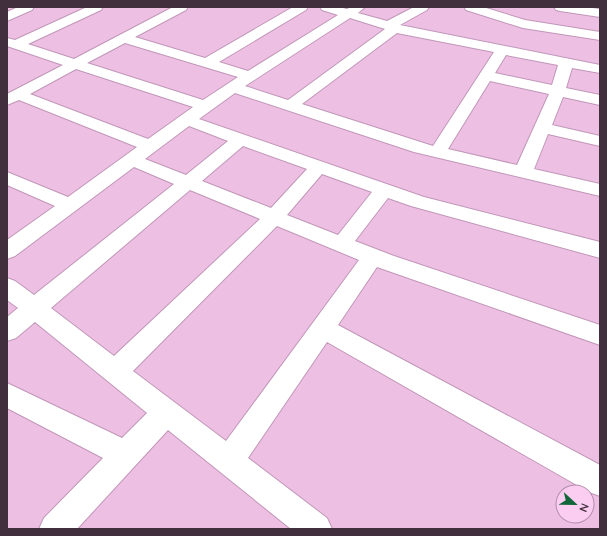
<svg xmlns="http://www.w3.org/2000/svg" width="607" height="536" font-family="Quicksand,sans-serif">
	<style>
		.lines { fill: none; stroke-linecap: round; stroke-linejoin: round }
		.street-casing { stroke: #c196b8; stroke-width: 2 }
		.street { fill: #fff; fill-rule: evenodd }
	</style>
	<rect width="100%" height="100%" fill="#edc0e3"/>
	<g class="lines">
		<g class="street-casing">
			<g id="street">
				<polygon points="18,7 34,7 32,10 7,21 7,12"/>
				<path d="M87 7H103L101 10 28 44 74 59 173 7H188L186 10 135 37 205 58 293 7H308L306 10 219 62 248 71 338 15 322 10 320 7H339L347 9 351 7H365L358 13 387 21 414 7H429L427 10 400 25 600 65V73L572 68 566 88 600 95V105L563 97 552 125 600 136V146L548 134 534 169 600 184V196L414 152 235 93 199 119 424 197 600 242V258L411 206 388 198 355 241 394 256 600 325V345L377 267 338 325 600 465V496L589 492 327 342 248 458 327 518 332 529H291L168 430 77 529H39L44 518 103 458 7 408V383L122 438 147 413 35 322 16 338 7 341V317L18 308 7 300V278L15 281 34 295 174 184 134 167 15 256 7 259V240L55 206 7 185V172L68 197 137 147 19 100 7 105V94L63 65 7 46V38L15 40ZM350 18 385 29 288 100 245 86ZM397 33 494 52 433 146 302 104ZM125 43 238 77 203 100 87 63ZM506 55 558 65 552 85 495 73ZM76 69 193 107 148 139 30 94ZM490 81 549 94 517 165 448 149ZM189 126 228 141 186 175 145 159ZM243 146 307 169 271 208 202 181ZM322 174 372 192 338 235 287 215ZM190 190 260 219 114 356 51 308ZM277 226 359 260 226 441 133 371Z"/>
				<polygon points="464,7 483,7 525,20 600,32 600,40 523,28 466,10"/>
				<polygon points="554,7 585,7 600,9 600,17 560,11 556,10"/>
			</g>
		</g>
		<use href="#street" class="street"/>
	</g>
	<rect width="607" height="536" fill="none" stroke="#412f3d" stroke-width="16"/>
	<g transform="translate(575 504) rotate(112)"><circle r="19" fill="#fbcdf1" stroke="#b18ea9"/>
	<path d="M0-3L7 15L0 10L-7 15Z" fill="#116739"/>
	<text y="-6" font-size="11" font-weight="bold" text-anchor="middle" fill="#412f3d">N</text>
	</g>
</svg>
